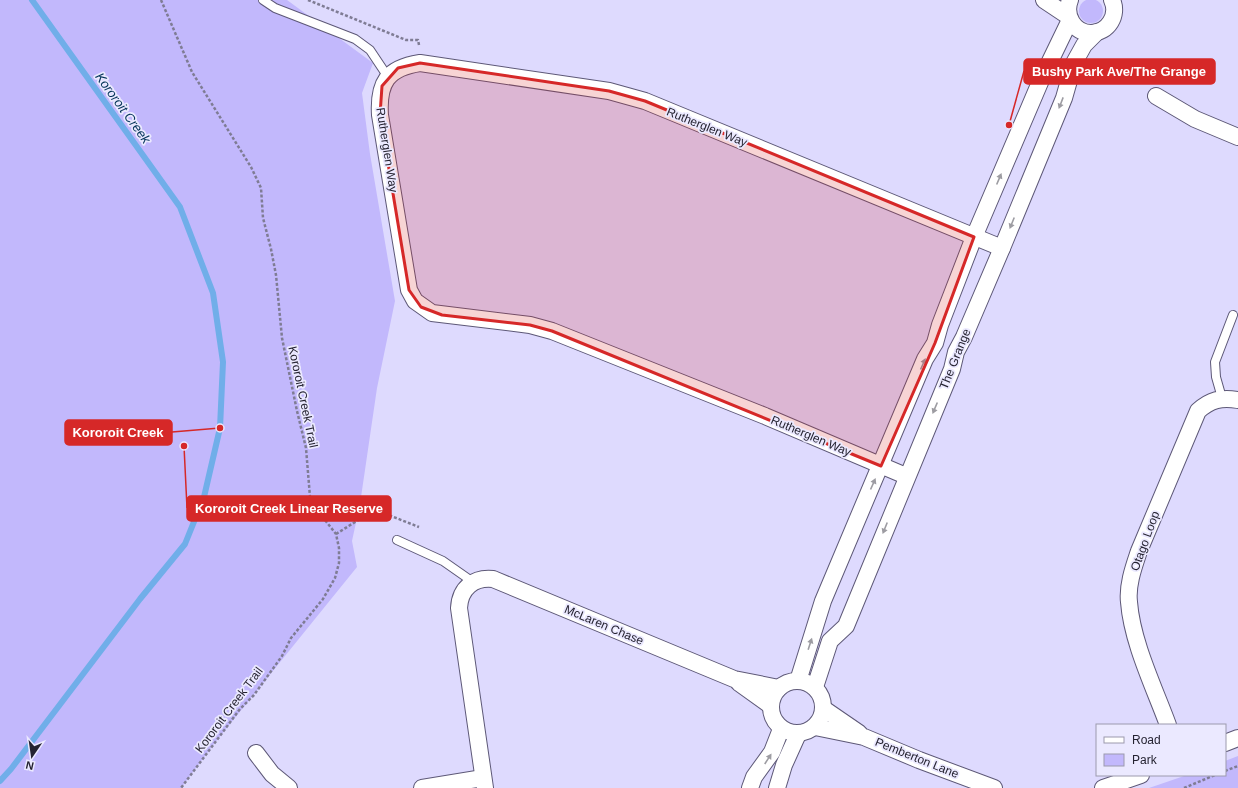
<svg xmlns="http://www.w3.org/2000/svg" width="1238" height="788" font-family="Arial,sans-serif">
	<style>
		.green { fill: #c2b8fc }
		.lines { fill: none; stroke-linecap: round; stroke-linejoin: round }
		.stream { stroke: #70aee9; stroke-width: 6 }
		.lane-casing { stroke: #5d5877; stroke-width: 10 }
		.street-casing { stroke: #5d5877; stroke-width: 18 }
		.path { stroke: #7f7c94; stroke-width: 2.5; stroke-dasharray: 3 2; stroke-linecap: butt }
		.lane { stroke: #fff; stroke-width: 8 }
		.street { stroke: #fff; stroke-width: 16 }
		.oneway { fill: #9d9ca2 }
		.marked { fill: #d62828; fill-opacity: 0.2; stroke: #d62828; stroke-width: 3; stroke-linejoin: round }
		.labels { text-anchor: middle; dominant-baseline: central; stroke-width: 3.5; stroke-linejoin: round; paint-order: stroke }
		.street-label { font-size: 12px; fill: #252331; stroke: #ebe9ff }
		.water-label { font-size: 13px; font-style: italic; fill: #023257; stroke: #ebe9ff }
		.leader { fill: none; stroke: #d62828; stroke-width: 1.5 }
		.callout-dot { fill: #d62828; stroke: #ebe9ff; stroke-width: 1.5 }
		.callout { fill: #d62828; stroke: #d62828; stroke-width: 1.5 }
		.callout-label { font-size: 13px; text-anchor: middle; font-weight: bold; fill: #fff }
	</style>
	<rect width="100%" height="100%" fill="#dedafe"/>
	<g class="green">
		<circle cx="1091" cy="11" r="12"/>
		<polygon points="0,0 287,0 373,63 362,93 370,154 395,301 377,388 360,504 352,541 357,567 213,745 181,788 0,788"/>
		<polygon points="1238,756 1238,788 1149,788 1187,775 1225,775 1225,761"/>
	</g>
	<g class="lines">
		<polyline class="stream" points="0,781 11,769 140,599 185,544 204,497 220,428 223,362 213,293 180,207 32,0"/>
		<g class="lane-casing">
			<g id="lane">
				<polyline points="263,0 275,8 355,39 370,50 388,77"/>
				<polyline points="1222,398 1216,377 1215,362 1233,315"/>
				<polyline points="397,540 443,561 473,582"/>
			</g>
		</g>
		<g class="street-casing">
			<g id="street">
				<polyline points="1044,0 1068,16"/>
				<path d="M1070 0C1064 15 1074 33 1091 33 1108 33 1119 15 1112 0"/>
				<polyline points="1156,96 1195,119 1238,137"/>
				<path d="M906 476 765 416 552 331 530 325 432 313 415 301 409 290 380 115C378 83 387 68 420 63L609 91 645 101 1002 248"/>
				<circle cx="797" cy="707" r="26"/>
				<polyline points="798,681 823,601 925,359 935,343 940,325 974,237 1041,80 1070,20"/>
				<polyline points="739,683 771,706"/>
				<polyline points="815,687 830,641 846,626 952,369 956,352 964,337 1002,248 1064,98 1074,63 1084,45 1097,32"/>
				<polyline points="824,709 859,733"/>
				<path d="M1168 725C1154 687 1132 642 1129 602 1127 585 1134 566 1139 551L1198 411C1210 400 1221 397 1238 400"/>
				<polyline points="815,727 864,737 919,760 994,788"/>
				<polyline points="1225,743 1238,738"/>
				<polyline points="256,753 272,774 289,788"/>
				<polyline points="422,788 483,778"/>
				<path d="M485 788 459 608C460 588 474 577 493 579L734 679 779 688"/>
				<polyline points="750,788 754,777 772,752 781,729"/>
				<polyline points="777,788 784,765 798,734"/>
				<polyline points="1103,788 1141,775"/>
			</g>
		</g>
		<g class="path">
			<polyline points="161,0 192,72 251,167 261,188 263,218 271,249 276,275 282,338 297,411 306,448 310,497 317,510 336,534 339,548 339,563 335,578 323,599 291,638 282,656 254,695 240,709 181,788"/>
			<polyline points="308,0 406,40 418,40 419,45"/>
			<polyline points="336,534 371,512 386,514 419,527"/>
			<polyline points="1225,771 1238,766"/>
			<polyline points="1184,788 1215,775"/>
		</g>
		<use href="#lane" class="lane"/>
		<use href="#street" class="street"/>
	</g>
	<defs><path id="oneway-solid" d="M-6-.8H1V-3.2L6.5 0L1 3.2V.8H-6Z"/></defs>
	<g class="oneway">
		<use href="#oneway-solid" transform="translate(1061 103) rotate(111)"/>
		<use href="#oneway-solid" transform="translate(999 179) rotate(-67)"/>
		<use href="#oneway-solid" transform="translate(1012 223) rotate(112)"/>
		<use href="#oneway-solid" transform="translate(923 364) rotate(-66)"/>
		<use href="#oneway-solid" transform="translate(935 408) rotate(113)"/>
		<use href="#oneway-solid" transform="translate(873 484) rotate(-66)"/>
		<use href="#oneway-solid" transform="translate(885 528) rotate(112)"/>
		<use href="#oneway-solid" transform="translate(810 644) rotate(-72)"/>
		<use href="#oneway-solid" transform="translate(768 759) rotate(-57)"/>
	</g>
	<path class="marked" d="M420 63 609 91 645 101 974 237 935 343 881 466 552 331 530 325 442 315 421 307 409 290 380 115 382 86 398 68Z"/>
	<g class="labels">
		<g class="street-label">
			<text transform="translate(707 127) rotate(22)">Rutherglen Way</text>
			<text transform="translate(387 150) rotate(81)">Rutherglen Way</text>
			<text transform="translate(955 359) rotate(-68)">The Grange</text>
			<text transform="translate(303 397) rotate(78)">Kororoit Creek Trail</text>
			<text transform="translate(811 436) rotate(23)">Rutherglen Way</text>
			<text transform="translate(1145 541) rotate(-70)">Otago Loop</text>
			<text transform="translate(604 625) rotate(23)">McLaren Chase</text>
			<text transform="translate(229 710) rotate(-53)">Kororoit Creek Trail</text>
			<text transform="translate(917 758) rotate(22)">Pemberton Lane</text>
		</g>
		<g class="water-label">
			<text transform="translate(123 108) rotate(54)">Kororoit Creek</text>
		</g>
	</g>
	<path class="leader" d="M1009 125L1024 71M220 428L172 432M184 446L187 508"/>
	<g class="callout-dot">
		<circle cx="1009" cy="125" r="4"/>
		<circle cx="220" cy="428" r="4"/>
		<circle cx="184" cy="446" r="4"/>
	</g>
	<g class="callout">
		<rect x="1024" y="59" width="191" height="25" rx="4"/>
		<rect x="65" y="420" width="107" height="25" rx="4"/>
		<rect x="187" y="496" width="204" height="25" rx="4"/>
	</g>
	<g class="callout-label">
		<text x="1119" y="76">Bushy Park Ave/The Grange</text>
		<text x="118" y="437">Kororoit Creek</text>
		<text x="289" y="513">Kororoit Creek Linear Reserve</text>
	</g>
	<rect x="1096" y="724" width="130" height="52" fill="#ebe9ff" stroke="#9c9aad"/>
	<rect x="1104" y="737" width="20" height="6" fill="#ffffff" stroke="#9c9aad"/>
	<text x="1132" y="744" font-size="12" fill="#252331">Road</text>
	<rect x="1104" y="754" width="20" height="12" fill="#c2b8fc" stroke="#9c9aad"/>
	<text x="1132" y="764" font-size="12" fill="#252331">Park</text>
	<g transform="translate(32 756) rotate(193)" stroke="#ebe9ff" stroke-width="3" paint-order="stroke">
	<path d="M0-3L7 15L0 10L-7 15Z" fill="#252331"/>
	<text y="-6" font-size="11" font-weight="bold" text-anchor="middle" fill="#252331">N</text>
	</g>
</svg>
